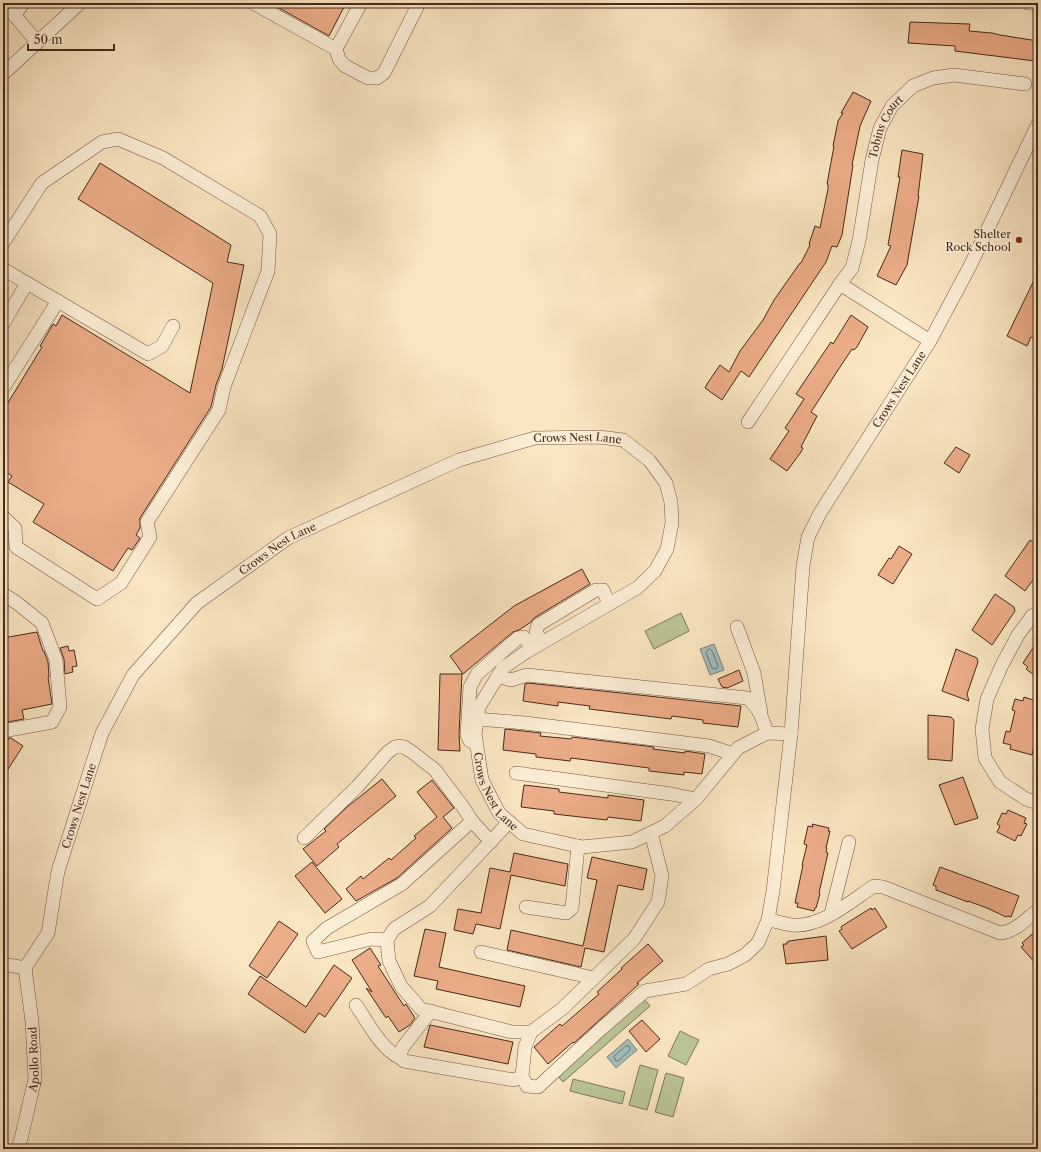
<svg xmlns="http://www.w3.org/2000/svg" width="1041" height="1152" font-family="'Libre Caslon Text',serif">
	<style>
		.green { fill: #bbc595; stroke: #827758 }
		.water { fill: #a1bdbb; stroke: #7d827b }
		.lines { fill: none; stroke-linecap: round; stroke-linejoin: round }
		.shore { stroke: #74736b; stroke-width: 1 }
		.building { fill: #ebac88; stroke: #48291b }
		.minor-casing { stroke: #745844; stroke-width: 14 }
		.minor { stroke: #fbeed6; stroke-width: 13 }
		.poi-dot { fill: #8f2418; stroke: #fbeed6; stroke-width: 1.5 }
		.labels { text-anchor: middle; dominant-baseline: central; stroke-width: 3; stroke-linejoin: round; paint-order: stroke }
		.street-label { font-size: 11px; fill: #48291b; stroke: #fbeed6 }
		.poi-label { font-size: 11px; fill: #48291b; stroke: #fbeed6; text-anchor: end }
	</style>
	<rect width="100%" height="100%" fill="#f9e5c0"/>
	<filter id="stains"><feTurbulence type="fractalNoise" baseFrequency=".005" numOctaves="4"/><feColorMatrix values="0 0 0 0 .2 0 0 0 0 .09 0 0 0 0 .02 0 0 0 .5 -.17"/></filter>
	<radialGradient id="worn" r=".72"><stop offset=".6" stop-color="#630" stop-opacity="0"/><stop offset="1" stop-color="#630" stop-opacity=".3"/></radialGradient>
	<g class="green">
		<polygon points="681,613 689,631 654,649 645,631"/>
		<polygon points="643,998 650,1006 563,1082 556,1074"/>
		<polygon points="680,1031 699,1040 686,1065 668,1056"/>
		<polygon points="640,1065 658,1070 647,1110 629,1105"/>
		<polygon points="666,1073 684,1078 673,1117 655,1112"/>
		<polygon points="573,1079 625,1092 622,1104 570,1091"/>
	</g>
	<g class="water">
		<polygon points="714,644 724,670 710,675 700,649"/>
		<polygon points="628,1039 637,1050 616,1068 607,1057"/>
	</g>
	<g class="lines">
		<g class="shore">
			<polygon points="710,649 712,651 718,666 717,668 714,669 712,668 706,653 707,651"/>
			<polygon points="626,1046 629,1046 630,1050 618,1061 616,1061 614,1057"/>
		</g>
	</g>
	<g class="building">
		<polygon points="270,3 346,3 329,36"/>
		<polygon points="910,22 970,24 969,31 992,33 1000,35 1038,41 1035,61 955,51 955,46 908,43"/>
		<polygon points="853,92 871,101 860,126 852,165 853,165 842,235 837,247 832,246 826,262 749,377 741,371 722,400 705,388 707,384 720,365 729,372 740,351 763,320 774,300 800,263 801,263 810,245 809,244 815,226 820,228 828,189 828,184 827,184 834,146 833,146 838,121 843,113 841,113"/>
		<polygon points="902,150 923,154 919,188 918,196 919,196 907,265 896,285 877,276 891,246 888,245 900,177 898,177"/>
		<polygon points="100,163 231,245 227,262 244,265 222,369 216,385 211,407 140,518 140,528 136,535 140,538 132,550 128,548 113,571 33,522 44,504 8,482 12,476 3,470 3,411 42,347 40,346 53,324 56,326 62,315 190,393 213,283 78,199"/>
		<polygon points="1038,272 1038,334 1035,339 1031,337 1027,346 1007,336"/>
		<polygon points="851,315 868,327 857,347 854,350 852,349 838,370 811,412 817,416 801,447 803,448 801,452 787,471 770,459 789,431 785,428 804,399 796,394 831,342 833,344"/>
		<polygon points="956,447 970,455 959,473 944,463"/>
		<polygon points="1030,540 1038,546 1038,573 1025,591 1005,576"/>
		<polygon points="899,546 912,554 893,584 878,575 889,558 891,559"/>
		<polygon points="582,569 590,584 534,618 531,622 519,630 513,632 463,674 450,656 514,606"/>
		<polygon points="995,594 1014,607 1015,611 992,645 972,630"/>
		<polygon points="37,632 43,651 44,651 48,662 49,677 48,677 52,704 22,710 24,719 8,722 3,696 3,638"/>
		<polygon points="1038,640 1038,678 1026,669 1028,667 1023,663"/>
		<polygon points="68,646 69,651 74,650 77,666 72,667 73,672 65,674 64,659 60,648"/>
		<polygon points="956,649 977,658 978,662 967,694 969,701 942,691"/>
		<polygon points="739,670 743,681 727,688 722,687 718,679"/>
		<polygon points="440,674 462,674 459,734 460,751 438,750"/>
		<polygon points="528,683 741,706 738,727 703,723 703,720 672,716 671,719 589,709 590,706 558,702 558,706 523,701 525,684"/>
		<polygon points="1024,697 1036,701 1036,702 1038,702 1038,728 1032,755 1010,749 1011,745 1003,743 1006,731 1010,732 1015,711 1012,710 1015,699 1023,701"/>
		<polygon points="928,715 951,717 954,720 952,761 928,759"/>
		<polygon points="505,729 541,733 540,736 571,739 572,737 654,747 653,749 685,753 685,751 705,754 702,774 684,772 684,775 649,771 649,768 571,758 570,761 536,757 536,754 503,750"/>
		<polygon points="9,738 11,738 23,746 3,777 3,747"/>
		<polygon points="963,777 978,818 955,825 939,785"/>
		<polygon points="382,779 396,796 337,844 339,847 317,866 303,849 326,831 324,829 347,807"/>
		<polygon points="432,780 454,808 443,817 452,828 397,878 356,901 346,889 361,876 363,879 389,858 391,860 416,838 414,836 437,817 417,792"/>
		<polygon points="524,785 559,789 559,792 608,798 608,795 644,800 641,821 608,817 607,820 554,814 554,811 521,807"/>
		<polygon points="1008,810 1026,818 1024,823 1027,824 1021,836 1018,835 1015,841 997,832 1000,826 997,824 1002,813 1006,814"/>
		<polygon points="812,824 829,828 828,831 830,831 826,848 827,848 826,852 828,853 819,893 820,894 816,908 815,908 814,911 797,907 798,903 795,903 803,865 802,865 807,845 804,844 808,826 813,827"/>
		<polygon points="514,853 568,864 565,886 511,875 500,929 476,924 473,934 454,930 458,909 481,913 490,868 510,872"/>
		<polygon points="592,857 647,869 643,890 618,885 604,952 585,948 581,967 507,950 511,930 583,946 597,880 587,878"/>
		<polygon points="312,862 342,899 325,913 295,876"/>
		<polygon points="940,867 1019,896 1011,917 1008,916 1006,917 987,908 968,901 968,902 936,890 936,886 933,885"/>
		<polygon points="871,908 872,910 875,908 887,927 852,949 839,931 842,929 841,927 842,926"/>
		<polygon points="279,921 298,934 267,978 249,966"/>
		<polygon points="425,929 446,933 439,967 525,986 520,1007 436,989 438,981 414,976"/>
		<polygon points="1038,929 1038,966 1021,947 1024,945 1022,943"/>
		<polygon points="826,936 828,960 786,964 783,944 787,944 787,942 789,941"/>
		<polygon points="648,944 663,961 637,983 639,984 614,1007 574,1043 573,1042 548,1064 534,1047 560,1024 562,1026 599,994 597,992 622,969 621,968"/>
		<polygon points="370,948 381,965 378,966 404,1006 406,1004 415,1018 410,1025 399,1032 388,1016 386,1018 366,988 372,992 352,960"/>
		<polygon points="334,965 352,978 325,1017 319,1013 305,1033 248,994 260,976 306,1007"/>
		<polygon points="642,1020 660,1039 646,1052 629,1031"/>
		<polygon points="430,1025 513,1042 508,1064 424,1047"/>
	</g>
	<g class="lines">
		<g class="minor-casing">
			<g id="minor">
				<polyline points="4,3 37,42"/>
				<polyline points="253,3 336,49 339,59 345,66 368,78 377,78 384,73 419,3"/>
				<polyline points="1028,3 1038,4"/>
				<polyline points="15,15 23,3"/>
				<polyline points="336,49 361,3"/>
				<polyline points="3,74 80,3"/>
				<polyline points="3,243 42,183 102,142 118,139 163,158 260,216 270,234 268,271 224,387 219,410 147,522 150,537 121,583 97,599 16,547 15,528 3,517"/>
				<polyline points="3,269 148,354 162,346 173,326"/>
				<path id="s1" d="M840 284 852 268 859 241 872 160 880 128 892 106 913 86 933 78 954 75 1025 84"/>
				<polyline points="3,324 27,283"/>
				<polyline points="3,388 58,301"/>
				<polyline points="748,422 840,284 930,341"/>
				<polyline points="3,594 17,603 42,623 56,660 60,707 52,722 3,731"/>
				<polyline points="1038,613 1032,616 1018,635 1002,665 987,699 982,729 985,758 1000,782 1026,799 1038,803"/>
				<polyline points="737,627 754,673 761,713"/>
				<polyline points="542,642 536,632 538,625 596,590 603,590 609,604"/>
				<path d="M498 676 511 680 527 675 747 698C760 709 762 717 767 733"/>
				<polyline points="477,719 525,723 709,746 733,754"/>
				<polyline points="473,742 470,741 467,735 470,687 477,674 518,638 524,637 532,648"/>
				<polyline points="516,773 671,794 696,799"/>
				<polyline points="509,822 430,906 394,929 387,940 389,961 401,986 421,1009 512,1032 531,1032 562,1009 634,939 658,902 662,876 651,833"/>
				<polyline points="304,838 357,787 388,752 395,747 399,746 404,747 412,752 435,770 463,807 472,821"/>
				<polyline points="526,907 566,913 572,908 578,846"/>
				<polyline points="831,914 849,842"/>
				<path d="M768 920C776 921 784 924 792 925 821 928 851 901 874 886L883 887 1000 933C1015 932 1026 919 1038 910"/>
				<polyline points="387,940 371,939 318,952 313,941 327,928 402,884 472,821 491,842"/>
				<polyline points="481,952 594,978"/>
				<polyline points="3,964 25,968"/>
				<path id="s2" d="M25 968 48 933 58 871 102 733 133 675 197 603 288 538 459 460 535 438 599 437 623 440 649 460 666 483 671 502 672 523 667 549 655 571 637 588 526 652 503 668 479 707 475 734 482 780 499 813 523 834 582 847 632 842 665 826 696 799 738 748 767 733 791 734"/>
				<path d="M356 1005C367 1021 381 1049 399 1057"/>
				<polyline points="431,1011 403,1047 399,1057 404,1061 514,1080 522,1076"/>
				<path id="s3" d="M531 1032 525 1047 522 1076 527 1086 538 1087 602 1028 645 991 686 984 709 969 728 964 745 955 758 943 768 920 773 891 791 734 803 566 808 537 820 513 930 341 970 266 1038 124"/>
				<path id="s4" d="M17 1149 21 1139 35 1079 32 1021 25 968"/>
			</g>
		</g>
		<use href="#minor" class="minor"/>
	</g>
	<circle class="poi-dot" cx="1019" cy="240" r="4"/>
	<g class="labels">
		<g class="street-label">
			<text stroke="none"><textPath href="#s1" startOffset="166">Tobins Court</textPath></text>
			<text stroke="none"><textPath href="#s3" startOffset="921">Crows Nest Lane</textPath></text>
			<text stroke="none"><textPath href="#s2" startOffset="833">Crows Nest Lane</textPath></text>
			<text stroke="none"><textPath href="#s2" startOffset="509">Crows Nest Lane</textPath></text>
			<text stroke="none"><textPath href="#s2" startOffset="1349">Crows Nest Lane</textPath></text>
			<text stroke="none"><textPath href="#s2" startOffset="173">Crows Nest Lane</textPath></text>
			<text stroke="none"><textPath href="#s4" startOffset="92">Apollo Road</textPath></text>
		</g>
		<g class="poi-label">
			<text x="1011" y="234">Shelter<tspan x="1011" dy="13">Rock School</tspan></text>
		</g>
	</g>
	<rect width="1041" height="1152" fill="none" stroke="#f9e5c0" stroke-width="16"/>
	<rect x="4" y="4" width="1033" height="1144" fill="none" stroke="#48291b" stroke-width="2"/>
	<rect x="8" y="8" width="1025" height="1136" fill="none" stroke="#48291b"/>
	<path d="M28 44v6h86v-6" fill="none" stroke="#48291b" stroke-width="2"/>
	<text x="34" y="44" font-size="12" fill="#48291b" stroke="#fbeed6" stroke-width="3" paint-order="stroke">50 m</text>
	<rect width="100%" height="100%" filter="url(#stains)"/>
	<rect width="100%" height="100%" fill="url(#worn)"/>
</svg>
